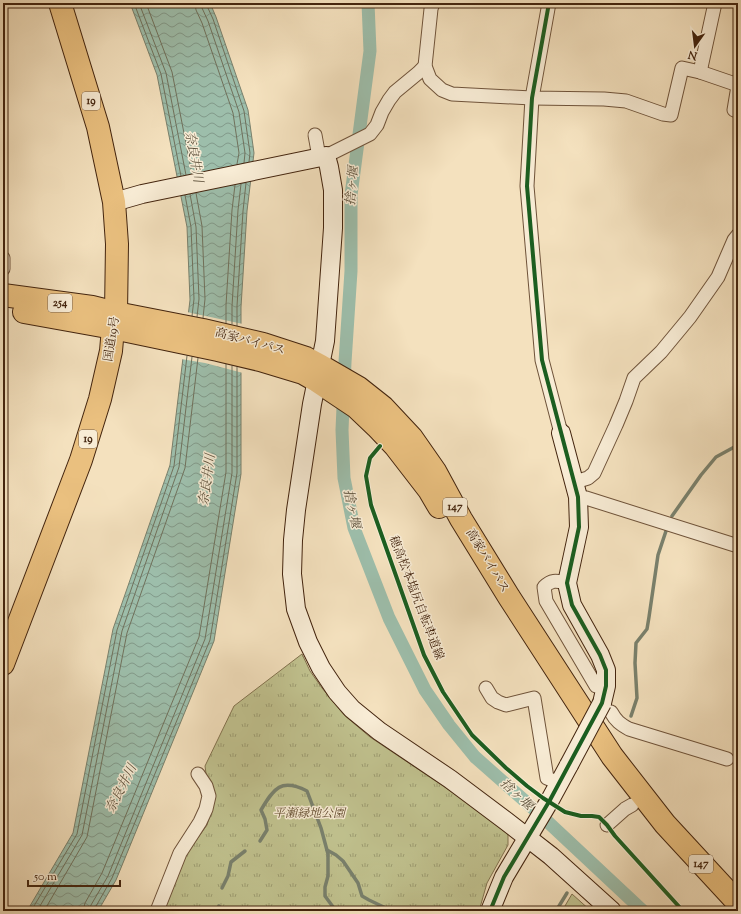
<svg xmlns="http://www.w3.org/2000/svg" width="741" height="914" font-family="'Sorts Mill Goudy','Noto Serif JP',serif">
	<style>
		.park { fill: url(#park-tufts); stroke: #82724e }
		.pitch { fill: #c0c18e; stroke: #82724e }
		.water { fill: url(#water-waves); stroke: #79806c }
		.pier { fill: #f4e1be }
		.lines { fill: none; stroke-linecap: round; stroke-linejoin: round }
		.shore { stroke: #70715c; stroke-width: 1 }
		.stream { stroke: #79806c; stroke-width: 3.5 }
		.canal { stroke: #9dbeab; stroke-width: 13 }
		.street-casing { stroke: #6f533a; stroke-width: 15 }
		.secondary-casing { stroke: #43240e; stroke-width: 20 }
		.highway-casing { stroke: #43240e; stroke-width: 24 }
		.street { stroke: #f8ecd5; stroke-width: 13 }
		.secondary { stroke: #f8ecd5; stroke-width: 18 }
		.highway { stroke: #eac07f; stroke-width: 22 }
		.secondary-bridge-casing { stroke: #43240e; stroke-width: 20; stroke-linecap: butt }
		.secondary-bridge { stroke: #f8ecd5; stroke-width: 18 }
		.cycleway-casing { stroke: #f8ecd5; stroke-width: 6 }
		.cycleway { stroke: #1b5e20; stroke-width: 4 }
		.labels { text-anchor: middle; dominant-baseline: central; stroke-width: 3; stroke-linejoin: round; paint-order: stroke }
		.shield { fill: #f8ecd5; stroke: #79604a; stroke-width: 1 }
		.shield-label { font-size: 11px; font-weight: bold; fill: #43240e }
		.street-label { font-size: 12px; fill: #43240e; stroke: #f8ecd5 }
		.park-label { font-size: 12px; font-style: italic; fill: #624b2e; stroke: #f8ecd5 }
		.water-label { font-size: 13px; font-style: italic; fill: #5e523d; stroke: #f8ecd5 }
	</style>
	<defs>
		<pattern id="park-tufts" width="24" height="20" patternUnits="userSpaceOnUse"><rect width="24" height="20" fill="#c0c18e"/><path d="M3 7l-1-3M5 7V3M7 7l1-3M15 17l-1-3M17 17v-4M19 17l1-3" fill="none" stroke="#9e9d72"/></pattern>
		<pattern id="water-waves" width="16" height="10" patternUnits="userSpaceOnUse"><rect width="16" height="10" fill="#9dbeab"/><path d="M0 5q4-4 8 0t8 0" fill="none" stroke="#829a8a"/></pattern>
	</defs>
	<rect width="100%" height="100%" fill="#f4e1be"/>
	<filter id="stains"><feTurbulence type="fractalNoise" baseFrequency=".005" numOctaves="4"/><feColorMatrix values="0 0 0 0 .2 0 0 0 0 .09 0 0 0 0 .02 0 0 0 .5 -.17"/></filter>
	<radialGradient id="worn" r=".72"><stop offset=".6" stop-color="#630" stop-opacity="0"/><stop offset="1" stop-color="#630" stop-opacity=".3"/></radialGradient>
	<polygon class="park" points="302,654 310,671 322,688 344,715 370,737 458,796 508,834 508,845 487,883 479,911 161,911 178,866 207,825 211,811 205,766 234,706"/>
	<polygon class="pitch" points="572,894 591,911 562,911"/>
	<polygon class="water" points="130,3 210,3 216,17 248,110 254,153 247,211 241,307 241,474 214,641 116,880 98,911 27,911 73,833 113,629 170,465 190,300 187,227 157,75"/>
	<polygon class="pier" points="187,312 243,324 243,373 205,363 181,359"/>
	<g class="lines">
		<g class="shore">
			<polyline points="134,3 161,74 181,176"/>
			<polyline points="139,3 166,73 186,175"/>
			<polyline points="146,3 172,72 192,174"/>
			<polyline points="195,3 196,10 202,23 233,113 239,153 237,164"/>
			<polyline points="201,3 202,8 208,21 239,112 245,153 244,163"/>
			<polyline points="206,3 207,6 213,19 244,111 250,153 249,162"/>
			<polyline points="196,193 202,226 205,299 203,318"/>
			<polyline points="190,194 196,227 199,299 197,317"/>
			<polyline points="185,195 191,227 194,299 192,316"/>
			<polyline points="226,323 226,305 232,210 235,185"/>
			<polyline points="232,324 232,306 238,210 241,184"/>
			<polyline points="237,326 237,306 243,211 246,183"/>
			<polyline points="31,911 77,834 117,630 174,466 187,356"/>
			<polyline points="37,911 82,835 122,631 179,467 192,357"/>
			<polyline points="44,911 87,837 127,633 185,468 198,358"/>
			<polyline points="83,911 85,903 102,873 199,637 226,472 226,364"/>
			<polyline points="89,911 91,905 108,876 205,639 232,473 232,366"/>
			<polyline points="94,911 95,908 112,878 210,640 237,473 237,367"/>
		</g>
		<g class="stream">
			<polyline points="672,516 701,475 716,457 738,445"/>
			<polyline points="631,716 637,698 635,663 636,643 647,629 649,617 658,555 667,528"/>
			<path d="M260 841 267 830 265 819 261 810C274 788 281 778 307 791L321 828 328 854V876L325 887V896L336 911"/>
			<polyline points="327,850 336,855 343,861 358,883 362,896 369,900 392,911"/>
			<polyline points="222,888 228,876 231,862 245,851"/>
			<polyline points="216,911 219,906"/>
			<polyline points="556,911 567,893"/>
		</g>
		<polyline class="canal" points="368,3 370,51 351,195 351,271 345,362 342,430 344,478 354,528 389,618 425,690 449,725 475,757 534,809 643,911"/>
		<g class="street-casing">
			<g id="street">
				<polyline points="433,3 431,9 425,66 430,79 442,90 452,94 532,98 604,99 626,101 663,114 671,115 682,68 700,72 738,85"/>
				<polyline points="549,3 532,98 527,186 542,360 561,433"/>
				<polyline points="700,72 715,3"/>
				<polyline points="734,110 738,86"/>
				<polyline points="315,135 319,157"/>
				<polyline points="326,156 370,134 377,125 382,112 389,100 395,92 418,73 425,66"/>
				<polyline points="3,258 3,269"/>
				<polyline points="575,482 588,478 594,473 616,425 626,401 634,378 661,352 690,317 718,277 734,240 738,235"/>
				<polyline points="578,497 586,498 738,546"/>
				<path d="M567 583C557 581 552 579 544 587L546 601 596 686"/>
				<polyline points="486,688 492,698 498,702 506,705 534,698 547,778 559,783"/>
				<path d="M611 712C616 721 620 724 629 729L727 759"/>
				<polyline points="607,825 625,809 632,805"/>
				<polyline points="157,911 180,853 200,822 206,809 209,796 206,786 198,774"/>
			</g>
		</g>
		<g class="secondary-casing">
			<g id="secondary">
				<polyline points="114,202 142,194 326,156 329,167 333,190 333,228 325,341 312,404 296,510 293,540 292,574 296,609 308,642 321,668 337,692 352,709 379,731 450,779 506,821 551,856 612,911"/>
				<polyline points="561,433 578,497 579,527 567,583 572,605 600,655 606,670 606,686 602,703"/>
				<polyline points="490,911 504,877 550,800 569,765"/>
			</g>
		</g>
		<g class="highway-casing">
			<g id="highway">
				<polyline points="3,295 92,307 116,313 203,330 263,344 306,358 321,366 359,388 383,407 412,438 435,471 461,519 509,597 612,756 665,824 738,903"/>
				<polyline points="24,312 113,328 218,350 260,360 303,373 317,381 356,407 377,427 395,446 429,490 439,507"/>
				<polyline points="3,664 81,460 100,399 111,351 113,328 116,313 117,244 114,202 98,127 60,3"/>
			</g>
		</g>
		<use href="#street" class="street"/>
		<use href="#secondary" class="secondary"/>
		<use href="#highway" class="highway"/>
		<g class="secondary-bridge-casing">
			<polyline id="secondary-bridge" points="569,765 602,703"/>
		</g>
		<use href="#secondary-bridge" class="secondary-bridge"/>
		<g class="cycleway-casing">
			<g id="cycleway">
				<polyline points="380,446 370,458 366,476 371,505 424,655 443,692 472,735 506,768 527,786 543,798 565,812 581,816 592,816 599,817 607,825 615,836 683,911"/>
				<polyline points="490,911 504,877 550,800 602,703 606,686 606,670 600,655 572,605 567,583 579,527 578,497 542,360 527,186 532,98 549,3"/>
			</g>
		</g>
		<use href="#cycleway" class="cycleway"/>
	</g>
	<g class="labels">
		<g class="shield">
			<rect x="82" y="92" width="18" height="18" rx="3"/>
			<rect x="48" y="294" width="24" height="18" rx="3"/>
			<rect x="79" y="430" width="18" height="18" rx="3"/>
			<rect x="443" y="498" width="24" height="18" rx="3"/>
			<rect x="689" y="855" width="24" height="18" rx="3"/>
		</g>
		<g class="shield-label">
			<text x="91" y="101">19</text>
			<text x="60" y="303">254</text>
			<text x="88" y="439">19</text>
			<text x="455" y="507">147</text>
			<text x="701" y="864">147</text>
		</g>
		<g class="street-label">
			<text transform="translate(112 339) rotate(-81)">国道19号</text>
			<text transform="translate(250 342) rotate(15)">高家バイパス</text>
			<text transform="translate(487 561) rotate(59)">高家バイパス</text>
			<text transform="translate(416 598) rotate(69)">穂高松本塩尻自転車道線</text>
		</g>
		<g class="park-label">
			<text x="309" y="814">平瀬緑地公園</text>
		</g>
		<g class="water-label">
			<text transform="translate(193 157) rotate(80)">奈良井川</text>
			<text transform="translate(353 186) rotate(-85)">捨ヶ堰</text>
			<text transform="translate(208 480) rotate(-82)">奈良井川</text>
			<text transform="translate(351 509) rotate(78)">捨ヶ堰</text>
			<text transform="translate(122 789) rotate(-63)">奈良井川</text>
			<text transform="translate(516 795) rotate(43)">捨ヶ堰</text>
		</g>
	</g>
	<rect width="741" height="914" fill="none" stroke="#f4e1be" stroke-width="16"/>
	<rect x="4" y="4" width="733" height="906" fill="none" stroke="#43240e" stroke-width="2"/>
	<rect x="8" y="8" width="725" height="898" fill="none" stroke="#43240e"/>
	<g transform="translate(695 46) rotate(194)" stroke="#f8ecd5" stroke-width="3" paint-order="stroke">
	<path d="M0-3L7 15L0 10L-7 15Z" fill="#43240e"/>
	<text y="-6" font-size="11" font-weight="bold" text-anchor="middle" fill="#43240e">N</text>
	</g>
	<path d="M28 880v6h92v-6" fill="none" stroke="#43240e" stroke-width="2"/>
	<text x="34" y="880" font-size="12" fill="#43240e" stroke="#f8ecd5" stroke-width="3" paint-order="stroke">50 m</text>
	<rect width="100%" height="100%" filter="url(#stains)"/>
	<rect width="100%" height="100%" fill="url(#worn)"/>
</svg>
